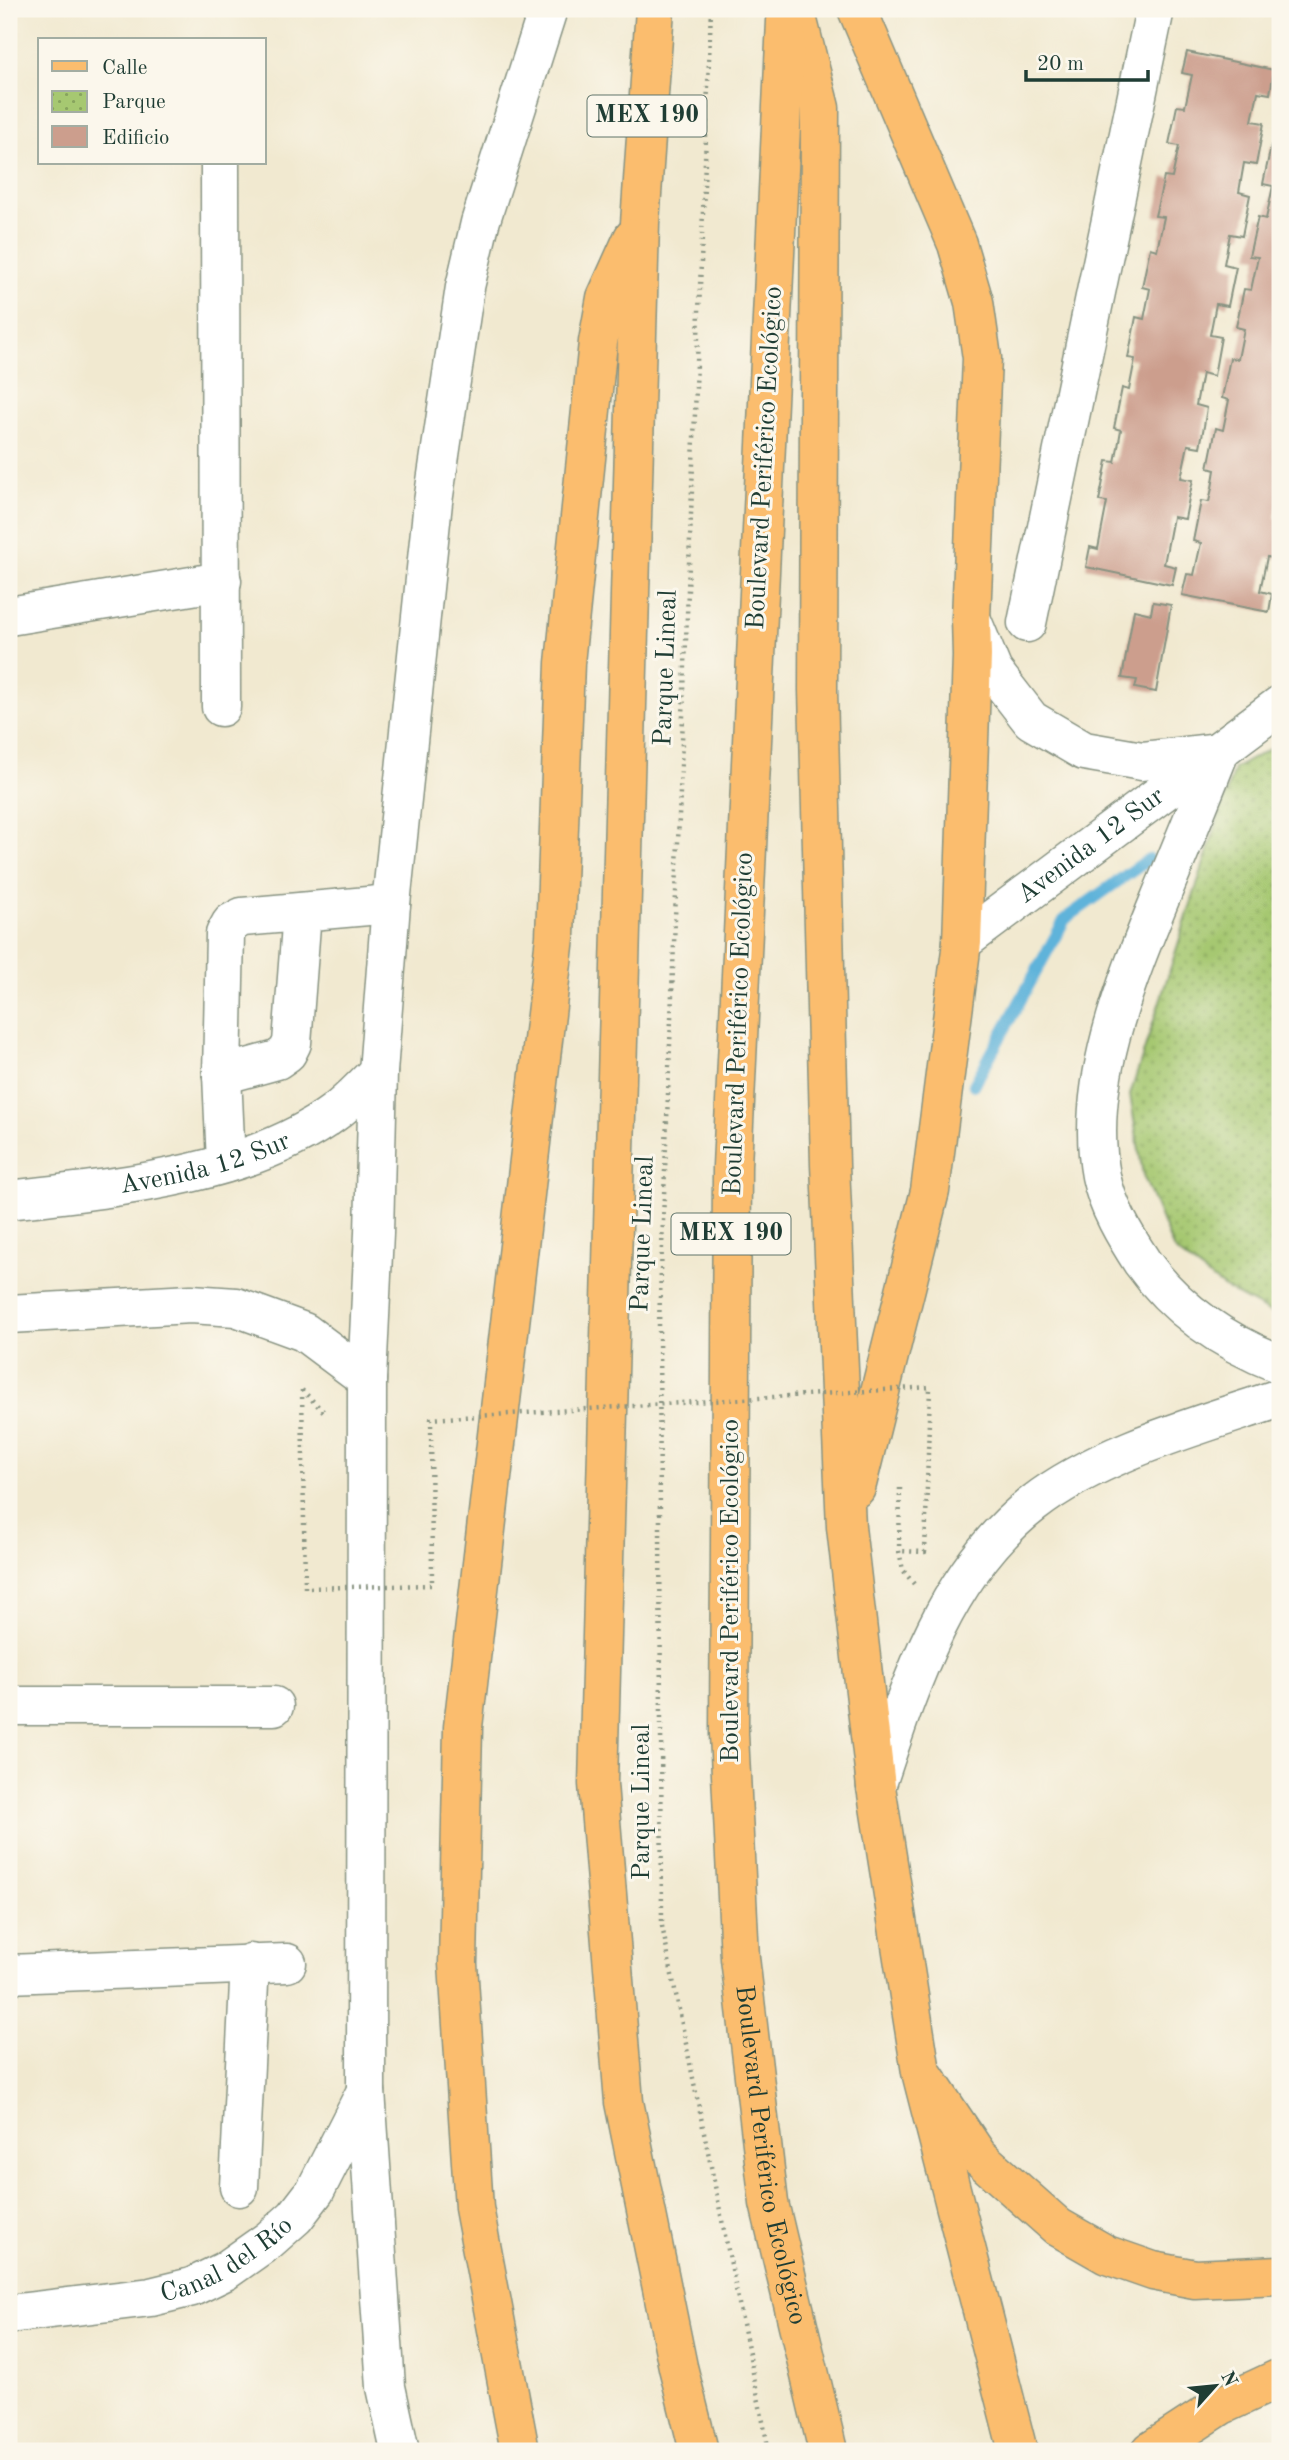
<svg xmlns="http://www.w3.org/2000/svg" width="1289" height="2460" font-family="'Old Standard TT',serif">
	<style>
		.park { fill: url(#park-dots); stroke: #628252; stroke-width: 2 }
		.lines { fill: none; stroke-linecap: round; stroke-linejoin: round }
		.stream { stroke: #5fb3da; stroke-width: 12 }
		.building { fill: #cc9e8d }
		.minor-casing { stroke: #889382; stroke-width: 41 }
		.major-casing { stroke: #889382; stroke-width: 41 }
		.highway-casing { stroke: #889382; stroke-width: 41 }
		.path { stroke: #889382; stroke-width: 4.5; stroke-dasharray: 2 5; stroke-linecap: butt }
		.minor { stroke: #fff; stroke-width: 38 }
		.major { stroke: #fbbd6e; stroke-width: 38 }
		.highway { stroke: #fbbd6e; stroke-width: 38 }
		.path-bridge { stroke: #889382; stroke-width: 4.5; stroke-dasharray: 2 5; stroke-linecap: butt }
		.labels { text-anchor: middle; dominant-baseline: central; stroke-width: 6; stroke-linejoin: round; paint-order: stroke }
		.shield { fill: #fbf7ec; stroke: #61756b; stroke-width: 2 }
		.shield-label { font-size: 24px; font-weight: bold; fill: #1f3d34 }
		.street-label { font-size: 26px; fill: #1f3d34; stroke: #fbf7ec }
	</style>
	<defs>
		<pattern id="park-dots" width="8" height="8" patternUnits="userSpaceOnUse" patternTransform="scale(1.75)"><rect width="8" height="8" fill="#a6c871"/><path d="M2 2h.1M6 6h.1" fill="none" stroke="#87a45e" stroke-width="1.8" stroke-linecap="round"/></pattern>
	</defs>
	<rect width="100%" height="100%" fill="#fbf7ec"/>
	<filter id="ink" filterUnits="userSpaceOnUse"><feTurbulence type="fractalNoise" baseFrequency=".0143" numOctaves="2"/><feDisplacementMap in="SourceGraphic" scale="14" xChannelSelector="R" yChannelSelector="G"/><feConvolveMatrix kernelMatrix="1 2 1 2 8 2 1 2 1" color-interpolation-filters="sRGB"/></filter>
	<filter id="wash" filterUnits="userSpaceOnUse"><feTurbulence type="fractalNoise" baseFrequency=".00686" numOctaves="4" result="noise"/><feDisplacementMap in="SourceGraphic" scale="28" xChannelSelector="R" yChannelSelector="G"/><feGaussianBlur stdDeviation="1.57" result="paint"/><feColorMatrix in="noise" values="0 0 0 0 0 0 0 0 0 0 0 0 0 0 0 0 0 1.4 0 .05"/><feComposite in="paint" operator="in"/></filter>
	<g filter="url(#wash)">
		<rect width="100%" height="100%" fill="#f1e9d0"/>
		<polygon class="park" points="1280,743 1280,1318 1226,1289 1174,1250 1143,1175 1130,1095 1234,769"/>
		<g class="lines">
			<polyline class="stream" points="974,1085 1065,919 1149,859"/>
		</g>
		<g id="blocks">
			<g class="building">
				<polygon points="1187,52 1274,70 1270,94 1258,92 1252,121 1264,123 1256,165 1244,163 1239,192 1250,195 1242,236 1230,234 1224,264 1236,267 1228,306 1216,304 1210,335 1221,337 1214,376 1202,373 1196,405 1207,408 1204,426 1200,447 1188,445 1181,478 1193,480 1189,498 1185,519 1173,517 1164,564 1176,567 1172,585 1086,567 1090,547 1098,549 1107,502 1099,501 1107,461 1115,462 1118,447 1121,430 1114,428 1122,388 1129,390 1135,359 1128,358 1136,317 1144,319 1150,289 1142,287 1150,248 1157,250 1164,217 1155,216 1160,195 1164,177 1172,178 1179,146 1169,144 1177,106 1185,107 1192,75 1182,73"/>
				<polygon points="1271,146 1280,148 1280,494 1275,518 1280,519 1280,554 1279,559 1267,557 1260,591 1272,594 1269,612 1182,595 1187,574 1194,575 1201,543 1193,541 1201,501 1209,502 1212,488 1215,470 1208,468 1216,428 1223,430 1229,400 1222,398 1230,358 1238,359 1244,329 1236,327 1244,289 1251,290 1258,257 1249,256 1258,217 1266,219 1273,186 1263,184"/>
				<polygon points="1153,602 1171,605 1156,692 1135,688 1137,680 1122,678 1134,610 1151,614"/>
			</g>
		</g>
	</g>
	<g filter="url(#ink)">
		<use href="#blocks" fill-opacity="0" stroke="#889382" stroke-width="2"/>
		<g class="lines">
			<g class="minor-casing">
				<g id="minor">
					<polyline points="220,163 221,707"/>
					<polyline points="9,616 222,581"/>
					<polyline points="971,618 993,671 1031,720 1084,751 1142,761 1218,752"/>
					<polyline points="1027,623 1155,9"/>
					<path d="M1220 751C1202 797 1183 843 1164 889 1129 975 1083 1081 1101 1176 1107 1206 1125 1236 1142 1262 1176 1310 1226 1343 1280 1364"/>
					<path id="s1" d="M962 942 1280 705"/>
					<polyline points="222,1075 277,1060 287,1053 292,1043 302,912"/>
					<polyline points="226,1163 222,1075 225,934 231,923 242,917 391,904"/>
					<path id="s2" d="M9 1200C112 1188 250 1176 335 1112 350 1101 364 1085 378 1072"/>
					<polyline points="9,1314 191,1304 236,1307 304,1332 367,1379"/>
					<polyline points="9,1706 274,1706"/>
					<path d="M876 1787C909 1687 945 1572 1033 1504 1099 1452 1201 1425 1280 1398"/>
					<polyline points="9,1974 287,1963"/>
					<polyline points="239,2187 250,1963"/>
					<path id="s3" d="M9 2314 151 2297 192 2287 225 2271 269 2240 295 2217 315 2191 366 2091"/>
					<polyline points="400,2451 386,2387 366,2091 367,1379 374,1233 378,1072 391,904 433,502 465,287 480,223 548,9"/>
				</g>
			</g>
			<g class="major-casing">
				<g id="major">
					<polyline points="925,2077 978,2156 1058,2227 1107,2255 1153,2271 1195,2279 1280,2275"/>
					<polyline points="1151,2451 1220,2406 1280,2378"/>
				</g>
			</g>
			<g class="highway-casing">
				<g id="highway">
					<polyline points="655,9 640,223 598,1784 624,2102 678,2367 699,2451"/>
					<polyline points="795,9 820,108 818,690 830,1165 846,1527 876,1787 921,2072 1018,2451"/>
					<path id="s4" d="M786 21 732 1166 729 1734 740 1958 769 2203 828 2451"/>
					<polyline points="856,1488 930,1191 962,942 972,656 971,618 982,358 974,302 957,244 857,9"/>
					<polyline points="520,2451 474,2208 458,1964 463,1727 555,937 565,663 598,342 606,298 633,238"/>
				</g>
			</g>
			<g class="path">
				<polyline points="711,9 659,1322 662,1926 769,2451"/>
				<polyline points="302,1390 326,1414"/>
				<polyline points="900,1488 899,1551 903,1570 914,1584"/>
			</g>
			<use href="#minor" class="minor"/>
			<use href="#major" class="major"/>
			<use href="#highway" class="highway"/>
			<polyline class="path-bridge" points="302,1390 305,1588 432,1585 431,1419 930,1387 925,1552 899,1551"/>
		</g>
	</g>
	<g class="labels">
		<g class="shield">
			<rect x="587.5" y="95.5" width="119" height="41" rx="5"/>
			<rect x="671.5" y="1213.5" width="119" height="41" rx="5"/>
		</g>
		<g class="shield-label">
			<text x="647" y="116">MEX 190</text>
			<text x="731" y="1234">MEX 190</text>
		</g>
		<g class="street-label">
			<text transform="translate(765 458) rotate(-87)">Boulevard Periférico Ecológico</text>
			<text transform="translate(666 668) rotate(-88)">Parque Lineal</text>
			<text stroke="none"><textPath href="#s1" startOffset="161">Avenida 12 Sur</textPath></text>
			<text transform="translate(739 1024) rotate(-88)">Boulevard Periférico Ecológico</text>
			<text stroke="none"><textPath href="#s2" startOffset="200">Avenida 12 Sur</textPath></text>
			<text transform="translate(643 1234) rotate(-88)">Parque Lineal</text>
			<text transform="translate(731 1591) rotate(-90)">Boulevard Periférico Ecológico</text>
			<text transform="translate(642 1802) rotate(-90)">Parque Lineal</text>
			<text stroke="none"><textPath href="#s4" startOffset="2138">Boulevard Periférico Ecológico</textPath></text>
			<text stroke="none"><textPath href="#s3" startOffset="228">Canal del Río</textPath></text>
		</g>
	</g>
	<rect width="1289" height="2460" fill="none" stroke="#fbf7ec" stroke-width="35"/>
	<rect x="38" y="38" width="228" height="126" fill="#fbf7ec" stroke="#a3ada2" stroke-width="2"/>
	<rect x="52" y="61" width="35" height="10" fill="#fbbd6e" stroke="#a3ada2" stroke-width="2"/>
	<text x="102" y="74" font-size="21" fill="#1f3d34">Calle</text>
	<rect x="52" y="91" width="35" height="21" fill="url(#park-dots)" stroke="#a3ada2" stroke-width="2"/>
	<text x="102" y="108" font-size="21" fill="#1f3d34">Parque</text>
	<rect x="52" y="126" width="35" height="21" fill="#cc9e8d" stroke="#a3ada2" stroke-width="2"/>
	<text x="102" y="144" font-size="21" fill="#1f3d34">Edificio</text>
	<g transform="translate(1215 2386) rotate(63)" stroke="#fbf7ec" stroke-width="5" paint-order="stroke">
	<path d="M0-5L12 26L0 18L-12 26Z" fill="#1f3d34"/>
	<text y="-10" font-size="19" font-weight="bold" text-anchor="middle" fill="#1f3d34">N</text>
	</g>
	<path d="M1026 70v10h122v-10" fill="none" stroke="#1f3d34" stroke-width="3.5"/>
	<text x="1037" y="70" font-size="21" fill="#1f3d34" stroke="#fbf7ec" stroke-width="5" paint-order="stroke">20 m</text>
</svg>
